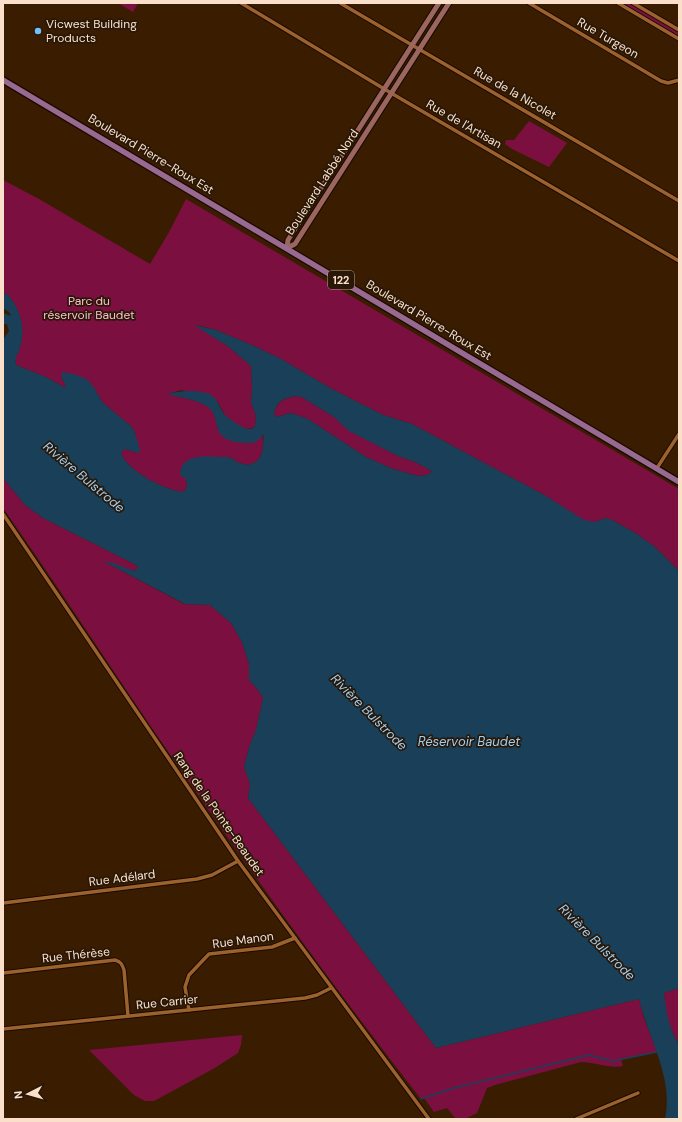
<svg xmlns="http://www.w3.org/2000/svg" width="682" height="1122" font-family="'DM Sans',sans-serif">
	<style>
		.green { fill: #7b1040 }
		.water { fill: #1a4059; fill-rule: evenodd }
		.lines { fill: none; stroke-linecap: round; stroke-linejoin: round }
		.stream { stroke: #1a4059; stroke-width: 1.5 }
		.minor-casing { stroke: #1b0900; stroke-width: 5.5 }
		.secondary-casing { stroke: #1b0900; stroke-width: 7 }
		.primary-casing { stroke: #1b0900; stroke-width: 8 }
		.minor { stroke: #9b622d; stroke-width: 3.5 }
		.secondary { stroke: #9a665f; stroke-width: 5 }
		.primary { stroke: #996a91; stroke-width: 5.5 }
		.poi-dot { fill: #74c0f6; stroke: #291707; stroke-width: 1.5 }
		.labels { text-anchor: middle; dominant-baseline: central; stroke-width: 3.5; stroke-linejoin: round; paint-order: stroke }
		.shield { fill: #291707; stroke: #bba490; stroke-width: 1 }
		.shield-label { font-size: 11px; font-weight: bold; fill: #fae0cb }
		.poi-label { font-size: 12px; fill: #fae0cb; stroke: #291707; text-anchor: start }
		.street-label { font-size: 12px; fill: #fae0cb; stroke: #291707 }
		.park-label { font-size: 12px; fill: #fdbfd0; stroke: #291707 }
		.water-label { font-size: 13px; font-style: italic; fill: #9ccef2; stroke: #291707 }
	</style>
	<rect width="100%" height="100%" fill="#3a1d01"/>
	<g class="green">
		<polygon points="118,3 138,3 133,12"/>
		<polygon points="622,3 631,3 679,32 679,37"/>
		<polygon points="529,121 567,143 549,167 512,149 505,144 506,140 514,140"/>
		<path d="M3 180 39 199 150 264 168 234 186 199 679 489V571L655 547 637 534 612 520 605 518 595 522 584 521 546 496 412 424 383 415 332 389 281 359 254 346 216 330 196 325 229 347 251 366 252 388 251 402 256 416 255 426C246 434 232 422 225 415 222 411 220 405 217 401L181 390 168 394C180 397 205 401 213 411 216 416 217 424 218 430L262 434C264 440 263 455 258 460 256 462 251 464 249 465L239 463 229 457C216 458 204 456 191 459L186 479 187 486 184 492C166 491 127 471 121 453L124 449 138 453 136 436 132 427 102 402 95 389 61 376 66 387H64L46 377 16 365C14 358 18 353 20 347 26 328 20 307 6 293L3 296Z"/>
		<path d="M300 396 334 417 350 431 398 456 415 462 432 471 427 475 418 476 393 469 366 457 308 419 291 413 276 417 274 413C279 399 286 397 300 396Z"/>
		<path d="M3 478 25 505 43 518 136 565 138 568 134 571 105 562 184 604 210 605 231 623 242 642 249 664V680L258 690 263 698 256 730 250 744 244 767 250 784 248 798 436 1048 639 999 644 1018 657 1052 621 1059 623 1066C611 1069 594 1062 581 1062L495 1085 487 1088 477 1113 465 1119H456L447 1108 434 1112 424 1098 421 1099C339 994 261 886 185 776 123 687 65 596 3 508Z"/>
		<path d="M679 988V1044C669 1030 665 1010 664 993Z"/>
		<polygon points="242,1035 241,1045 238,1053 213,1069 154,1101 145,1101 134,1095 89,1050"/>
	</g>
	<path class="water" d="M6 293C20 307 26 327 20 347 19 353 14 358 16 365L46 377 64 387H66L61 376 63 372 77 375 88 380 95 389 102 402 132 427 136 436 140 451 138 453 124 449 121 453C127 471 166 491 184 492L187 486 186 479 180 475C181 450 213 458 229 457L239 463 249 465C251 464 256 462 258 460 263 455 264 440 263 434 258 441 255 444 246 443 204 441 226 417 205 405 194 399 179 397 167 394 178 391 198 389 209 394 218 398 219 407 224 414 228 418 244 430 250 429 252 429 253 428 255 426L256 416 251 402 252 388 251 366 229 347 194 325 216 330 254 346 281 359 332 389 383 415 412 424 546 496 584 520 595 522 605 518 612 520 637 534 655 547 679 571V988L664 993C666 1010 669 1030 679 1044V1119H665C674 1077 648 1038 639 999L436 1048 248 798 250 784 244 767 250 744 256 730 263 698 258 690 249 680V664L242 642 231 623 210 605 185 604 103 561 113 563 134 571 138 568 136 565 43 518 25 505 3 478V340L9 331 7 324H3V313L11 316 9 312 3 308V296ZM300 396 334 417 349 431 398 456 415 462 432 471 427 475 418 476 393 469 366 457 308 419 291 413 276 417 274 413C278 399 286 397 300 396Z"/>
	<g class="lines">
		<polyline class="stream" points="421,1099 450,1089 589,1055 613,1061 657,1052"/>
		<g class="minor-casing">
			<g id="minor">
				<polyline points="241,3 391,93 679,261"/>
				<polyline points="340,3 679,201"/>
				<polyline points="529,3 661,81 668,83 679,80"/>
				<polyline points="618,3 679,39"/>
				<polyline points="633,3 679,30"/>
				<polyline points="657,468 679,434"/>
				<polyline points="3,514 238,861 429,1119"/>
				<polyline points="3,903 197,879 212,875 238,861"/>
				<path d="M3 973 115 960C121 962 122 964 124 970L128 1016"/>
				<polyline points="189,1010 185,987 189,975 209,954 272,947 295,938"/>
				<polyline points="3,1029 305,998 317,995 331,988"/>
				<polyline points="576,1119 638,1093"/>
			</g>
		</g>
		<g class="secondary-casing">
			<g id="secondary">
				<polyline points="287,248 295,244 449,3"/>
				<polyline points="287,248 288,240 439,3"/>
			</g>
		</g>
		<g class="primary-casing">
			<polyline id="primary" points="3,80 679,482"/>
		</g>
		<use href="#minor" class="minor"/>
		<use href="#secondary" class="secondary"/>
		<use href="#primary" class="primary"/>
	</g>
	<circle class="poi-dot" cx="38" cy="31" r="4"/>
	<g class="labels">
		<rect class="shield" x="328" y="271" width="26" height="18" rx="3"/>
		<g class="shield-label">
			<text x="341" y="280">122</text>
		</g>
		<g class="poi-label">
			<text x="46" y="24">Vicwest Building<tspan x="46" dy="14">Products</tspan></text>
		</g>
		<g class="street-label">
			<text transform="translate(608 38) rotate(30)">Rue Turgeon</text>
			<text transform="translate(515 93) rotate(30)">Rue de la Nicolet</text>
			<text transform="translate(464 124) rotate(30)">Rue de l'Artisan</text>
			<text transform="translate(151 154) rotate(31)">Boulevard Pierre-Roux Est</text>
			<text transform="translate(322 182) rotate(-57)">Boulevard Labbé Nord</text>
			<text transform="translate(429 320) rotate(31)">Boulevard Pierre-Roux Est</text>
			<text transform="translate(219 814) rotate(55)">Rang de la Pointe-Beaudet</text>
			<text transform="translate(122 878) rotate(-7)">Rue Adélard</text>
			<text transform="translate(243 940) rotate(-8)">Rue Manon</text>
			<text transform="translate(76 955) rotate(-6)">Rue Thérèse</text>
			<text transform="translate(167 1002) rotate(-6)">Rue Carrier</text>
		</g>
		<g class="park-label">
			<text x="89" y="301">Parc du<tspan x="89" dy="14">réservoir Baudet</tspan></text>
		</g>
		<g class="water-label">
			<text transform="translate(84 477) rotate(40)">Rivière Bulstrode</text>
			<text transform="translate(369 712) rotate(45)">Rivière Bulstrode</text>
			<text x="469" y="741">Réservoir Baudet</text>
			<text transform="translate(597 942) rotate(45)">Rivière Bulstrode</text>
		</g>
	</g>
	<rect width="682" height="1122" fill="none" stroke="#fae0cb" stroke-width="8"/>
	<g transform="translate(28 1094) rotate(264)" stroke="#291707" stroke-width="3" paint-order="stroke">
	<path d="M0-3L7 15L0 10L-7 15Z" fill="#fae0cb"/>
	<text y="-6" font-size="11" font-weight="bold" text-anchor="middle" fill="#fae0cb">N</text>
	</g>
</svg>
